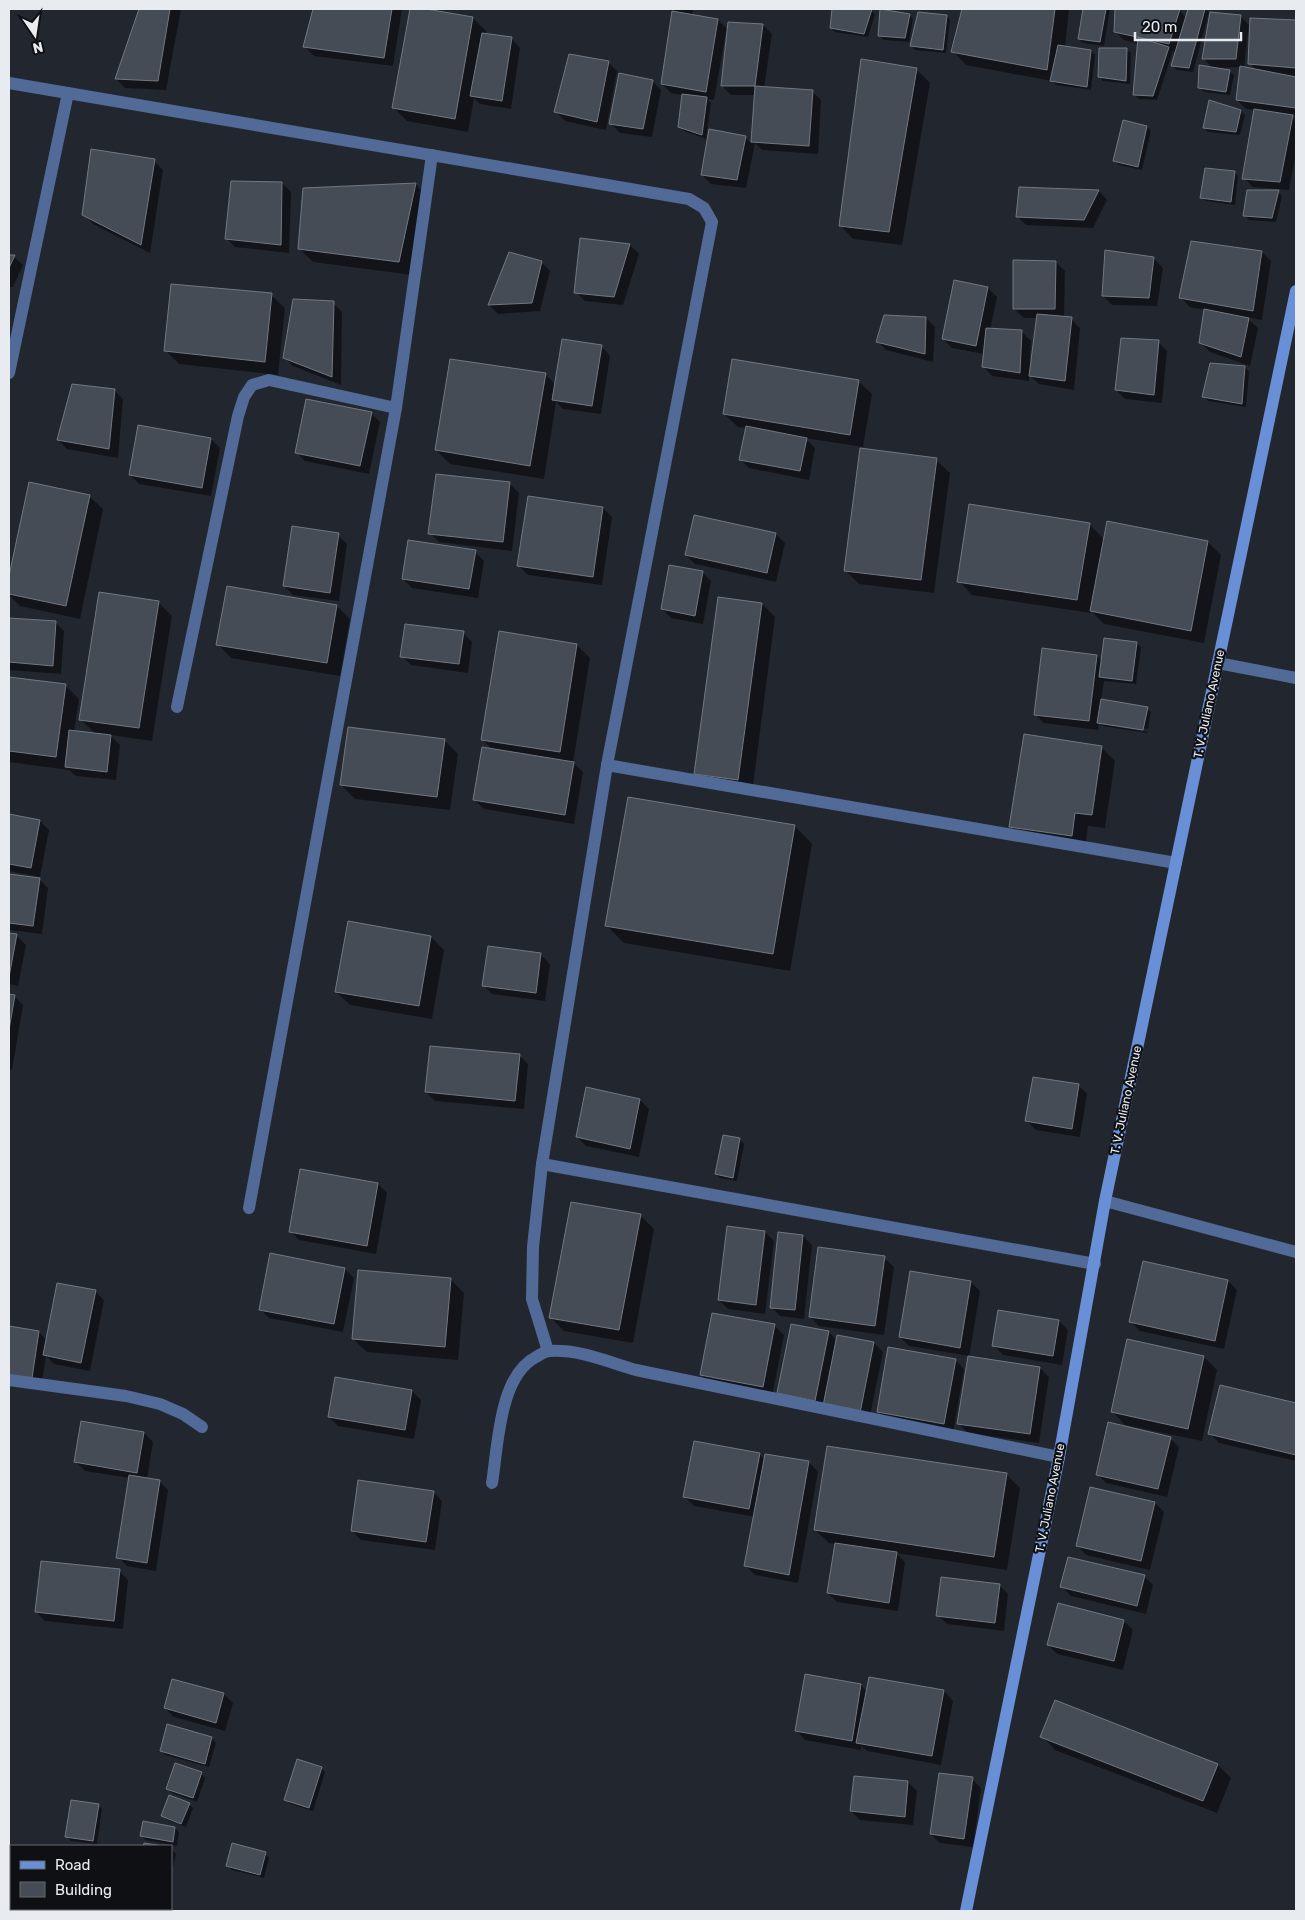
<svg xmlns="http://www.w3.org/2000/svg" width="1305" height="1920" font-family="Rubik,sans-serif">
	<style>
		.shadow { fill: #0007 }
		.building { fill: #464c55; stroke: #727882 }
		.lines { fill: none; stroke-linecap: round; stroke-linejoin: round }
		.minor { stroke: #526a97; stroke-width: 12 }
		.secondary { stroke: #6990d7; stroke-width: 12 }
		.labels { text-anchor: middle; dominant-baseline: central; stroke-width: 4.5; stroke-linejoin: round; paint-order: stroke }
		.street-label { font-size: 12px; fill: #e8ecf1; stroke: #0e1014 }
	</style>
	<rect width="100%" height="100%" fill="#22272f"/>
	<g class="shadow">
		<polygon points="140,9 181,9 166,90 125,88 116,79"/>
		<polygon points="314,9 402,9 393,66 314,56 305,47"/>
		<polygon points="411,9 473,18 486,31 486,35 511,38 520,48 511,109 480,104 474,98 468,132 407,121 393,107"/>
		<polygon points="663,9 693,9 692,16 718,20 729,31 763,25 772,34 764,88 812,91 821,100 818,154 762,150 755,143 746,188 711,184 702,175 745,137 752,144 756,95 731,95 722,86 728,32 726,32 714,100 707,99 711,103 706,139 684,131 680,126 683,95 671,93 662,84 673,11"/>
		<polygon points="834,9 871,10 875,14 868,37 835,32 831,28"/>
		<polygon points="964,9 1069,9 1065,47 1091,51 1095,55 1091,90 1056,85 1052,81 966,65 953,51"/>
		<polygon points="1084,9 1110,9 1104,46 1083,43 1079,39"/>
		<polygon points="1117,9 1175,9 1179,10 1186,17 1189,9 1205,9 1209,12 1193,72 1177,70 1173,66 1177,52 1173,51 1157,100 1139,99 1134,95 1139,44 1124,40 1115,31"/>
		<polygon points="909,15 913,19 909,42 884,40 880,36"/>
		<polygon points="946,16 950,20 946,53 915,50 911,45"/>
		<polygon points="1240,16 1249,25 1244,68 1256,70 1250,63 1252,20 1296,22 1296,76 1288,75 1288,77 1296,78 1296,115 1290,114 1296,121 1296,152 1289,190 1253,187 1244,178 1255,110 1246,109 1237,100 1241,67 1218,68 1218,69 1229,71 1234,75 1230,95 1204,92 1199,88 1213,69 1204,59"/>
		<polygon points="1126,49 1131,53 1130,84 1103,81 1099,76"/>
		<polygon points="608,62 617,71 606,130 565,121 556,112"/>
		<polygon points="916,69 930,83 902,245 853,239 840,225"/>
		<polygon points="652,81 661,90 652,137 620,133 611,124"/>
		<polygon points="1210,102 1241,111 1245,115 1240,135 1208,132 1204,128"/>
		<polygon points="1147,127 1151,131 1142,170 1119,165 1115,161"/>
		<polygon points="154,161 163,170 150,253 93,224 84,215"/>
		<polygon points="1234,172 1238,176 1235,205 1206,201 1201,197"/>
		<polygon points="282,183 291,192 289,253 235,247 226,238"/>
		<polygon points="416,184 429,198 412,275 313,262 299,248 304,189"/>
		<polygon points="1099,191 1107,200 1093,228 1026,225 1017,216"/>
		<polygon points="1278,191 1282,196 1276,222 1249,220 1244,215"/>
		<polygon points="630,245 639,254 623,305 585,301 576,292"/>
		<polygon points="1262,252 1271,261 1262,320 1246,317 1258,328 1250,366 1210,352 1201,343 1205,310 1190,307 1181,298"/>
		<polygon points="510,254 541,262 550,271 540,311 498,314 489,305"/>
		<polygon points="9,256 14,257 23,265 13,287 9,287"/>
		<polygon points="1154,259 1163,268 1157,306 1112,305 1103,296"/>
		<polygon points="1056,262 1065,271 1064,318 1071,319 1080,328 1074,390 1039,384 1029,375 1029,381 992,376 983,366 984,354 952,348 943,339 988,288 997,297 990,330 1022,332 1031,341 1030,362 1032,363 1038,318 1024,318 1014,309"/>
		<polygon points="271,295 285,308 278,375 179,364 166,351"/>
		<polygon points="333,303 342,312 341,385 293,366 284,357"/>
		<polygon points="926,318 935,327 933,362 886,350 877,341"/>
		<polygon points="1158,342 1167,351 1162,403 1125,399 1116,390"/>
		<polygon points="601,346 610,356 601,414 563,409 556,402 544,479 450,464 436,450 545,374 556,385"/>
		<polygon points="1245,367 1249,372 1246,407 1208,401 1204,397"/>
		<polygon points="858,381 872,394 863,447 805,438 815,448 809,480 749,468 740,459 746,428 738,427 724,414"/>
		<polygon points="114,390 123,399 118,458 67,449 58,440"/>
		<polygon points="371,413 380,422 369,474 305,461 296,452"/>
		<polygon points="211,439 220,448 211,496 139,484 130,475"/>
		<polygon points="936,460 950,473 934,593 859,584 845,570"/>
		<polygon points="30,484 89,496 103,509 80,619 20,606 9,595 9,582"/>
		<polygon points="510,484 519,493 512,551 439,542 430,533"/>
		<polygon points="603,508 612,517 602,585 528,575 519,566"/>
		<polygon points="1089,524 1105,540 1208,542 1221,555 1204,643 1104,624 1091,611 1091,613 972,595 959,581"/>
		<polygon points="776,534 785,543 776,582 695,564 686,555"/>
		<polygon points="338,535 347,544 339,601 293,595 284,586"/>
		<polygon points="475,552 484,561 478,598 412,588 403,579"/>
		<polygon points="702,572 711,581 703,624 671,618 662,609"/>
		<polygon points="158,602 172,616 152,741 110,735 120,745 116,780 76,776 69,770 9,762 9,678 65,685 79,699 74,732 96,734 81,720"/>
		<polygon points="762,604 775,617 752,793 696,773"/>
		<polygon points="337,606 350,619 340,676 231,658 218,644"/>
		<polygon points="9,619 55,622 64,631 61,674 9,670"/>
		<polygon points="463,633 472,642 468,673 411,665 402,656"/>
		<polygon points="1136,643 1141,647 1136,684 1104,681 1101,700 1147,708 1151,712 1148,729 1101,722 1101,724 1148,732 1147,733 1102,726 1099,723 1098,730 1044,723 1035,714 1097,656 1103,662"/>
		<polygon points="577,645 590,658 573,763 583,772 574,824 484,809 474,800 493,750 483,740"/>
		<polygon points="444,740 458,754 450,810 355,799 341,785"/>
		<polygon points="1102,748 1115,761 1105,828 1088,826 1085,849 1024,841 1011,827"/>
		<polygon points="9,815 40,821 49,830 40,877 9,871"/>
		<polygon points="795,826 812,844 790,971 624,943 607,926"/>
		<polygon points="9,875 39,879 48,888 42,934 9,930"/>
		<polygon points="9,934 17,936 26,945 18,986 9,984"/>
		<polygon points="431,937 444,950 432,1019 350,1005 336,992"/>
		<polygon points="489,948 541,955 550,964 545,1001 492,994 483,985"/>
		<polygon points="9,995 14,996 23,1005 12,1070 9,1069"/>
		<polygon points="519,1055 528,1064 524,1109 435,1101 426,1092"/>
		<polygon points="1078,1085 1087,1094 1080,1137 1036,1130 1027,1121"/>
		<polygon points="587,1089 640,1100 649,1109 639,1157 586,1146 577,1137"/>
		<polygon points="740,1140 744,1144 737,1181 720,1178 716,1174"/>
		<polygon points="378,1184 387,1193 376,1254 299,1240 290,1231"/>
		<polygon points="640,1215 654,1229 633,1343 564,1331 550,1317"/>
		<polygon points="765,1232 774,1241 765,1314 728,1309 719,1300"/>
		<polygon points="803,1236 812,1245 804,1319 780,1316 771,1307"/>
		<polygon points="884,1258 894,1267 884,1335 819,1326 810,1317"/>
		<polygon points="345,1269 354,1278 343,1332 269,1318 260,1309"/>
		<polygon points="450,1279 464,1293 458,1360 367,1352 353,1339"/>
		<polygon points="1228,1281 1237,1290 1224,1349 1140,1331 1131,1322"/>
		<polygon points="971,1282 980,1291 969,1358 1040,1368 1049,1377 1039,1443 968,1433 959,1424 969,1356 909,1346 900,1337"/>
		<polygon points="95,1291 104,1300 90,1371 54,1364 46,1356 41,1387 9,1382 9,1328 39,1332 47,1341"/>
		<polygon points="999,1312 1059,1321 1068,1330 1062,1365 1003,1355 994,1346"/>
		<polygon points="775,1326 784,1335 772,1396 710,1384 701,1375"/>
		<polygon points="829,1332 837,1341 874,1343 883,1352 869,1421 787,1401"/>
		<polygon points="1128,1340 1204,1357 1217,1370 1202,1441 1125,1425 1112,1411"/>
		<polygon points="955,1360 964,1369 953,1433 887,1421 878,1412"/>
		<polygon points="336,1379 412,1391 421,1400 414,1439 338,1426 329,1417"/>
		<polygon points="1221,1387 1296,1404 1296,1461 1219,1443 1210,1434"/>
		<polygon points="144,1433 153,1442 147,1479 159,1481 168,1490 156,1571 127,1566 118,1557 130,1478 85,1471 76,1462"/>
		<polygon points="1170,1438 1179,1447 1167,1497 1106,1483 1097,1474"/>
		<polygon points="760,1455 765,1460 766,1455 809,1462 818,1472 798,1583 755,1575 746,1566 755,1517 694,1506 685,1497"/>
		<polygon points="1007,1475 1020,1488 1007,1570 896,1553 905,1562 898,1611 837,1602 828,1593 836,1544 829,1543 815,1530"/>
		<polygon points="1091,1488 1155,1503 1164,1512 1150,1570 1086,1555 1077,1545"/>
		<polygon points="433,1492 442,1501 435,1550 361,1540 352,1531"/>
		<polygon points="119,1571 128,1580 123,1629 45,1621 36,1612"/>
		<polygon points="1144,1576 1153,1585 1146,1614 1071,1596 1062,1587"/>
		<polygon points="999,1585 1008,1594 1004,1631 947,1624 938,1615"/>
		<polygon points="1059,1605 1124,1621 1133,1630 1123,1670 1057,1654 1048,1645"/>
		<polygon points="806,1676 861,1685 867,1692 870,1678 944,1691 953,1701 941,1765 867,1751 861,1746 861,1750 805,1740 796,1730"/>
		<polygon points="173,1680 224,1694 233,1703 225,1731 174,1717 165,1708"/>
		<polygon points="168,1726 212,1738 216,1743 209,1767 165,1755 161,1750"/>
		<polygon points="1042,1736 1218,1765 1231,1778 1217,1813 1055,1750"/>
		<polygon points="321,1768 325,1772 313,1811 290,1804 286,1800"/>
		<polygon points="201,1773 205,1778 197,1802 172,1793 168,1789"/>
		<polygon points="972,1779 981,1788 973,1847 940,1843 931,1834"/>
		<polygon points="908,1782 917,1791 913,1825 860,1820 851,1811"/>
		<polygon points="189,1804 193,1808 186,1827 167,1820 162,1816"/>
		<polygon points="98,1805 102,1809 97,1844 71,1841 67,1836"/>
		<polygon points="175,1828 179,1832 177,1846 145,1840 141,1835"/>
		<polygon points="171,1849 176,1854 173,1867 171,1866"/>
		<polygon points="265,1854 269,1858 264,1878 232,1870 227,1866"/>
	</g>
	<g class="building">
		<polygon points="139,9 170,9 158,81 115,79"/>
		<polygon points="313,9 392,9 384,58 303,47"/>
		<polygon points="410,9 426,9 473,17 455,119 392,108"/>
		<polygon points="832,9 872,9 864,34 830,28"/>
		<polygon points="880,9 910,14 905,38 878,36"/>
		<polygon points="962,9 1055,9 1047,70 951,52"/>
		<polygon points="1083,9 1106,9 1100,42 1078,39"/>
		<polygon points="1115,9 1180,9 1169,44 1114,32"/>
		<polygon points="1188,9 1205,9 1189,68 1171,66"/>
		<polygon points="672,11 718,19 706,92 661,84"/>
		<polygon points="918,12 947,15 943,50 910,46"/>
		<polygon points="1210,12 1241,15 1236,59 1202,59"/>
		<polygon points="1250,18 1296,20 1296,68 1248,64"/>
		<polygon points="728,22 763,24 755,86 721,86"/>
		<polygon points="482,33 512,37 502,101 470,96"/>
		<polygon points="1138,37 1169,47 1153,96 1133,95"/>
		<polygon points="1058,45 1091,50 1087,87 1050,81"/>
		<polygon points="1099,48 1127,48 1126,81 1098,77"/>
		<polygon points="569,54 609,61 597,122 554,112"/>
		<polygon points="861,59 917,68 889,232 839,226"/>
		<polygon points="1199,65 1230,70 1226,92 1198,88"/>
		<polygon points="1240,66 1296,77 1296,108 1236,100"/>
		<polygon points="619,73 653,80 643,129 609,124"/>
		<polygon points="755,86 813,90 809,146 751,142"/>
		<polygon points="682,94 707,97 702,135 678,127"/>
		<polygon points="1209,100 1241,110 1236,132 1203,128"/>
		<polygon points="1254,109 1293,115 1280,182 1242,179"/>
		<polygon points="1123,120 1147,126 1138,167 1113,161"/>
		<polygon points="709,129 746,136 737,180 701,175"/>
		<polygon points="91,149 155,159 141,245 82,215"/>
		<polygon points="1205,168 1235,171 1231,202 1200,198"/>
		<polygon points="231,181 282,182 281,245 225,239"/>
		<polygon points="416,183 399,262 298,249 303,188"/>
		<polygon points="1019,187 1099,190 1084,220 1016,217"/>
		<polygon points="1247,190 1279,190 1272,218 1243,216"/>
		<polygon points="580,238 630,244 614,297 574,293"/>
		<polygon points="1191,241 1262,251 1253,311 1179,298"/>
		<polygon points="1105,250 1154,257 1149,298 1102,296"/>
		<polygon points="509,252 542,261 532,303 488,305"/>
		<polygon points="9,255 15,255 9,268"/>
		<polygon points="1013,260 1056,261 1055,309 1013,309"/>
		<polygon points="954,280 988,287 976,346 942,339"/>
		<polygon points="171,284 272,293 265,362 164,351"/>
		<polygon points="293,299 334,301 332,377 283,358"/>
		<polygon points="1204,309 1249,318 1241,357 1199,343"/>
		<polygon points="1037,314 1072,317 1065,381 1029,376"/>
		<polygon points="884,315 926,317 925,354 876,342"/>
		<polygon points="986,328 1022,330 1020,373 982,367"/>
		<polygon points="1121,338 1159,340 1154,395 1115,390"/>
		<polygon points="562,339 602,345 592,406 552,400"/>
		<polygon points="450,359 546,373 530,466 435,450"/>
		<polygon points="732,359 859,380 850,435 723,414"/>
		<polygon points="1210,363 1245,366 1242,404 1202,397"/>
		<polygon points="72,384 115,389 109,449 57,440"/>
		<polygon points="306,399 372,412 360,466 295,453"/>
		<polygon points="138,425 211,438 202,488 129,475"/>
		<polygon points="746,426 807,438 800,471 739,460"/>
		<polygon points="860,448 937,458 921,580 844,571"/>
		<polygon points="436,474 510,482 503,542 428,534"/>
		<polygon points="29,482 90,495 66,606 9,594 9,576"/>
		<polygon points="528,496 603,507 593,577 517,566"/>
		<polygon points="969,504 1090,523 1077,600 957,582"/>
		<polygon points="694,515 776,533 767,573 685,555"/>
		<polygon points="1107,521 1208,541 1191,631 1090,611"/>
		<polygon points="292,526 339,533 330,593 283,586"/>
		<polygon points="408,540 476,550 469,589 402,579"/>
		<polygon points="669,565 703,571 695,616 661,609"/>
		<polygon points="227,586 337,605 327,663 216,645"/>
		<polygon points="99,592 159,601 139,728 79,720"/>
		<polygon points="718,597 762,603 738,780 694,774"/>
		<polygon points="9,618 56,621 53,666 9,662"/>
		<polygon points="405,624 464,631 459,664 400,657"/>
		<polygon points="499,631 577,644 560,752 481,740"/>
		<polygon points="1104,638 1137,642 1132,681 1099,677"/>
		<polygon points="1042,648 1097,655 1089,721 1034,715"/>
		<polygon points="9,677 66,684 56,757 9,751"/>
		<polygon points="1101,699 1148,707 1143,730 1097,723"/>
		<polygon points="348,727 445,739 437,797 340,785"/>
		<polygon points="69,730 111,735 107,772 65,767"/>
		<polygon points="1024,734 1102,746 1092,815 1075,813 1072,836 1009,827"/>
		<polygon points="482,747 574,762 565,815 473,800"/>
		<polygon points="628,797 795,825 773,954 605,926"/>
		<polygon points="9,814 40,820 31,868 9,864"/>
		<polygon points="9,874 40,878 33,926 9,923"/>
		<polygon points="348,921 431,936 419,1006 335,992"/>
		<polygon points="9,933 17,934 9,977"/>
		<polygon points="488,946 541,953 536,993 482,986"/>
		<polygon points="9,994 15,995 9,1030"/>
		<polygon points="430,1046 520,1054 515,1101 425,1092"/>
		<polygon points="1033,1077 1079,1084 1072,1129 1025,1121"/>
		<polygon points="586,1087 640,1099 630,1149 576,1137"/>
		<polygon points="723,1135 740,1138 733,1178 715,1174"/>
		<polygon points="300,1169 378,1183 367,1246 289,1232"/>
		<polygon points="571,1202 641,1214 619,1330 549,1318"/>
		<polygon points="727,1226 765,1231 756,1305 718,1300"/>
		<polygon points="778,1232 803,1235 795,1310 770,1308"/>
		<polygon points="818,1247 885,1256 875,1326 809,1317"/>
		<polygon points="270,1253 345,1268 334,1324 259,1310"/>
		<polygon points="1143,1261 1228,1280 1215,1341 1129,1322"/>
		<polygon points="358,1270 451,1278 445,1347 352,1339"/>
		<polygon points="910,1271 971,1281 960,1348 899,1337"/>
		<polygon points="57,1283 96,1290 81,1363 43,1355"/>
		<polygon points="998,1310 1059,1320 1053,1356 992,1346"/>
		<polygon points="712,1313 775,1324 763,1387 700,1375"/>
		<polygon points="791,1324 829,1331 815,1401 777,1393"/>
		<polygon points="9,1326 39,1331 32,1378 9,1375"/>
		<polygon points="837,1335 874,1342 860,1413 823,1406"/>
		<polygon points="1127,1339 1204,1356 1188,1429 1111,1412"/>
		<polygon points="888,1347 956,1359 944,1424 877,1412"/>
		<polygon points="968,1356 1040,1367 1030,1434 957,1424"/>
		<polygon points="335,1377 412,1390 405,1430 328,1417"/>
		<polygon points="1220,1385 1296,1403 1296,1455 1208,1434"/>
		<polygon points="81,1421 144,1432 137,1473 74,1462"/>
		<polygon points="1108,1422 1171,1437 1158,1489 1096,1475"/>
		<polygon points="694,1441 760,1453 749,1509 683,1497"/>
		<polygon points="827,1446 1007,1473 994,1557 814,1530"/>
		<polygon points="765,1454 809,1461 789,1575 744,1566"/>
		<polygon points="129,1475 160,1480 147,1563 116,1558"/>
		<polygon points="358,1480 434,1491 426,1542 351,1531"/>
		<polygon points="1090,1487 1155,1502 1141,1561 1076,1546"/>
		<polygon points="835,1543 897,1552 889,1603 827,1593"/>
		<polygon points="1068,1557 1145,1575 1137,1606 1060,1587"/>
		<polygon points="41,1561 120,1569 114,1621 35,1612"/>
		<polygon points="941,1577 1000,1584 995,1623 936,1616"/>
		<polygon points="1058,1603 1124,1620 1114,1661 1047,1645"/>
		<polygon points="805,1674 861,1684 852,1741 795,1731"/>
		<polygon points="869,1677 944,1690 932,1756 856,1743"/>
		<polygon points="172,1679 224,1693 216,1723 164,1708"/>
		<polygon points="1055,1700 1218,1764 1203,1801 1040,1737"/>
		<polygon points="167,1724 212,1737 205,1764 160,1751"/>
		<polygon points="297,1759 322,1767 309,1808 284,1800"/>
		<polygon points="175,1763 202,1772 193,1798 166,1789"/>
		<polygon points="939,1773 973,1777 964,1839 930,1834"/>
		<polygon points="854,1776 908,1781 905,1817 850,1811"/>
		<polygon points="169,1795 190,1803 181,1824 161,1816"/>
		<polygon points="71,1800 99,1804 93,1841 65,1837"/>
		<polygon points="143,1821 175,1827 173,1842 140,1836"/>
		<polygon points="144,1843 163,1846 143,1846"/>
		<polygon points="232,1843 266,1852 260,1875 226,1866"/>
	</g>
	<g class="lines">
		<g class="minor">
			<polyline points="9,83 689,199 704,208 712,222 607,765 542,1164 533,1247 532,1299 548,1351"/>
			<polyline points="9,373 68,93"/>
			<polyline points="1218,663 1296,678"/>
			<polyline points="177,707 238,416 244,397 252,385 269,380 396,408"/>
			<polyline points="607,765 1176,863"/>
			<polyline points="542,1164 1095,1264"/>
			<polyline points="1105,1201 1296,1252"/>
			<polyline points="249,1208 396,408 432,155"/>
			<polyline points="9,1380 126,1396 160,1404 183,1414 202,1427"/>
			<path d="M492 1483C498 1446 499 1376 536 1357 540 1355 545 1351 550 1351 579 1349 608 1362 636 1370L1059 1457"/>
		</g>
		<polyline class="secondary" points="966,1911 1059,1457 1105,1201 1296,291"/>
	</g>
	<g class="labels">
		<g class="street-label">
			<text transform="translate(1209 704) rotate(-78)">T. V. Juliano Avenue</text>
			<text transform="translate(1126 1100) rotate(-78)">T. V. Juliano Avenue</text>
			<text transform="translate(1050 1498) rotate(-79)">T. V. Juliano Avenue</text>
		</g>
	</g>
	<rect width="1305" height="1920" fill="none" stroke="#e8ecf1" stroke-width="20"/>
	<rect x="10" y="1845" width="162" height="65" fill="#0e1014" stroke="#65686c"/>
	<rect x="20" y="1861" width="25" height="8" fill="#6990d7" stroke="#65686c"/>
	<text x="55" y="1870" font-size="15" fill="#e8ecf1">Road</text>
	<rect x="20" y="1882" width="25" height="15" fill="#464c55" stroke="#65686c"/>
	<text x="55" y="1895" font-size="15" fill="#e8ecf1">Building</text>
	<g transform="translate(35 35) rotate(167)" stroke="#0e1014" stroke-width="4" paint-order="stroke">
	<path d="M0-4L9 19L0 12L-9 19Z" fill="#e8ecf1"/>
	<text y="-8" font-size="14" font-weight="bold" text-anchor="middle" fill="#e8ecf1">N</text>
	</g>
	<path d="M1135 32v8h106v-8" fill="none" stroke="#e8ecf1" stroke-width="2.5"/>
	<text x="1142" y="32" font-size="15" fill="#e8ecf1" stroke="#0e1014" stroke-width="4" paint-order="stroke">20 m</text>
</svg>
